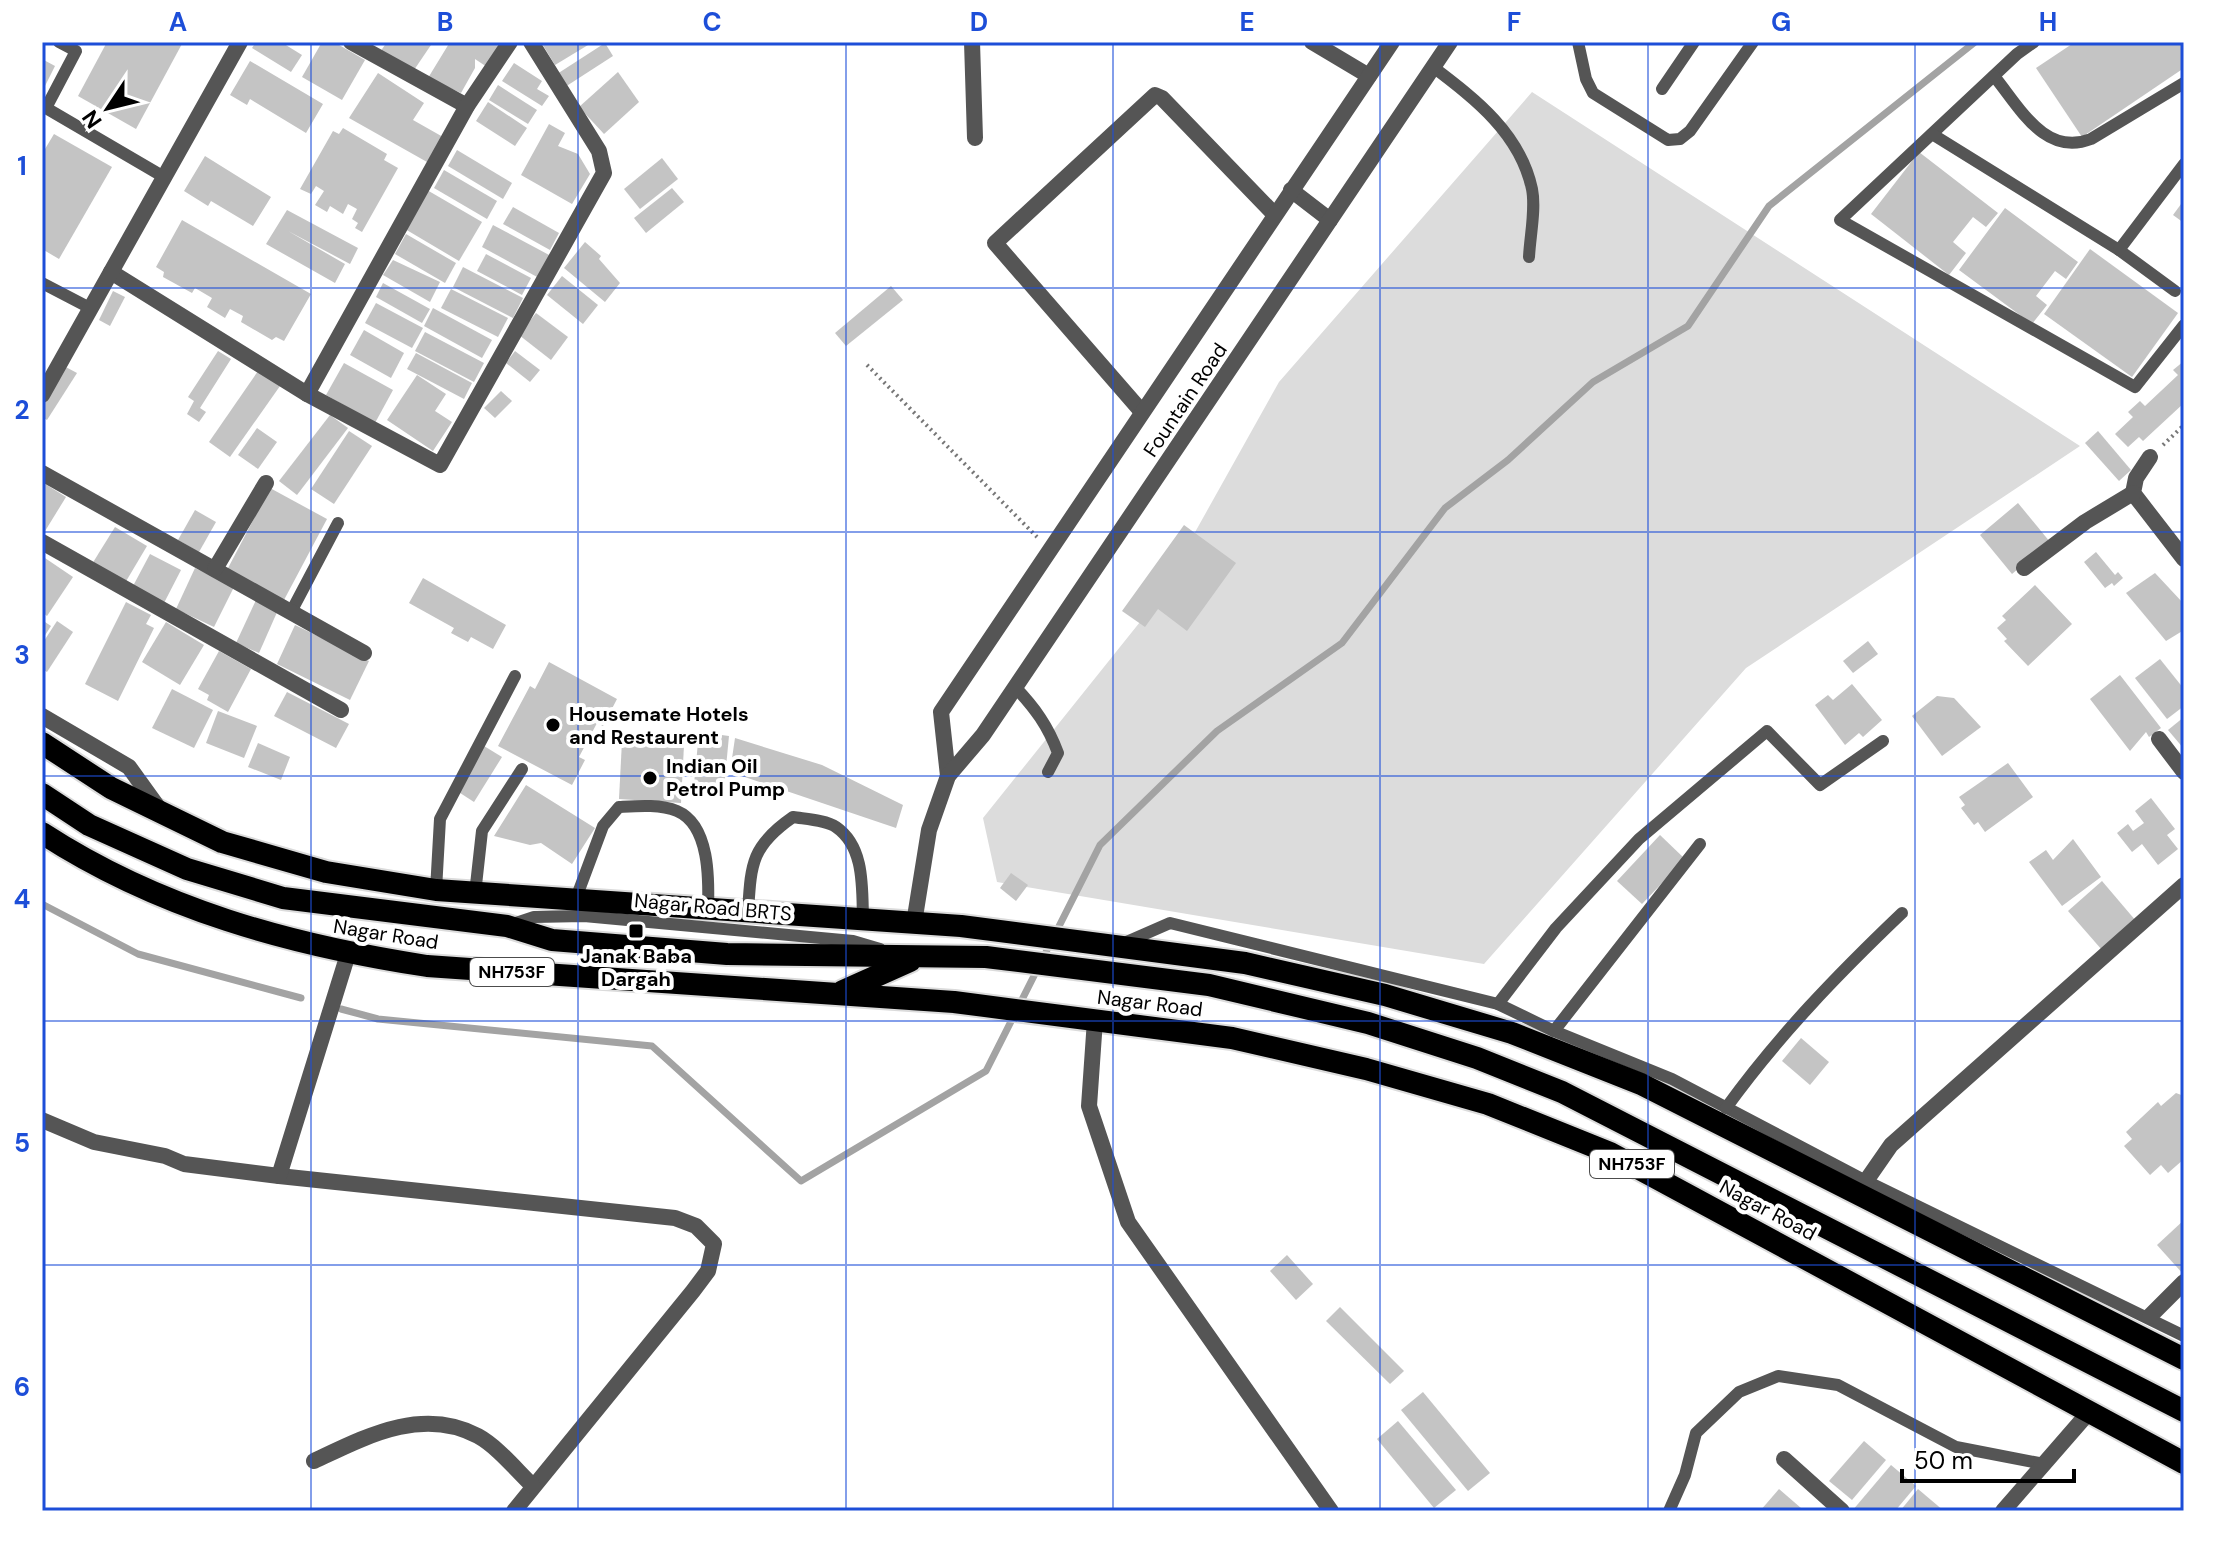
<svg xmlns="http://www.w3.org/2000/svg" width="2226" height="1553" font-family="'DM Sans',sans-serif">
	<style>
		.green { fill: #dcdcdc }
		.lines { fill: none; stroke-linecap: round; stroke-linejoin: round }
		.stream { stroke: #a3a3a3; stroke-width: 7 }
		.building { fill: #c4c4c4 }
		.trunk-casing { stroke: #dbdbdb; stroke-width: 26 }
		.path { stroke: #777; stroke-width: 4; stroke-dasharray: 2 4; stroke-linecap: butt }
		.service { stroke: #555; stroke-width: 12 }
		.minor { stroke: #555; stroke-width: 16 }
		.tertiary { stroke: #555; stroke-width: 16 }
		.trunk { stroke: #000; stroke-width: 22 }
		.grid { fill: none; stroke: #1d4ed8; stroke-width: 2; stroke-opacity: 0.55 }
		.poi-dot { fill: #000; stroke: #fff; stroke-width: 3 }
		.labels { text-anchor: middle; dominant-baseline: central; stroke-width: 8; stroke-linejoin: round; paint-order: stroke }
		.shield { fill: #fff; stroke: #4c4c4c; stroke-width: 2 }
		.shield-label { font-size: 18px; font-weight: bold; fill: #000 }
		.street-label { font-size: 20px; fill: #000; stroke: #fff }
		.poi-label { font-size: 20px; font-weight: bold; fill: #000; stroke: #fff; text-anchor: start }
		.neatline { fill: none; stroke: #1d4ed8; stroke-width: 3 }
		.grid-label { font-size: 26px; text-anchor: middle; font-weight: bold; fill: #1d4ed8 }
	</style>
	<rect width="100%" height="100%" fill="#fff"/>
	<polygon class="green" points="1532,92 2080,446 1746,668 1484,964 997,882 983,818 1156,602 1279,382"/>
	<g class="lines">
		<g class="stream">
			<polyline points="42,904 138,954 301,998"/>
			<polyline points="341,1009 378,1019 652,1046 801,1181 986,1071 1100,845 1217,731 1342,643 1445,508 1508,460 1593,382 1688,326 1769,206 1975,42"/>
		</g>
	</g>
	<g class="building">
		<polygon points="107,42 183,42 136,129 78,96"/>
		<polygon points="256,42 281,42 302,55 291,72 252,48"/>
		<polygon points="322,42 334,42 365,60 342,100 302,77"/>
		<polygon points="387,42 433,42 412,73 380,52"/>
		<polygon points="450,42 502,42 487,67 475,59 475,68 461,93 428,78"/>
		<polygon points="541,42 593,42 555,65"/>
		<polygon points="2075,42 2184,42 2184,68 2082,137 2036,68"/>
		<polygon points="605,43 613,56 565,87 557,74"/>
		<polygon points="42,59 55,66 45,86 42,84"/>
		<polygon points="250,61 323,104 306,133 250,99 247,105 230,95"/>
		<polygon points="514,63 542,81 537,89 549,96 542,106 502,81"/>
		<polygon points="618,72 639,102 604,134 579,107"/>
		<polygon points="378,73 424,103 413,120 443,137 427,162 349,118"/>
		<polygon points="498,85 537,110 528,124 489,100"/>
		<polygon points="488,102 527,128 515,146 476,121"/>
		<polygon points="549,124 565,133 558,146 578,154 590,174 572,204 521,175"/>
		<polygon points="343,128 387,154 384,160 398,168 362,232 355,228 358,223 352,219 357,209 348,204 343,214 330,206 327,212 315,205 324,191 316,186 311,194 300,189 333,131 339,134"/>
		<polygon points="54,134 112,167 59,259 42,249 42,154"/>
		<polygon points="457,150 512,183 503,199 448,166"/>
		<polygon points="1919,152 1998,213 1986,227 1973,217 1953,242 1966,253 1949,275 1871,214"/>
		<polygon points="205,156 271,197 253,226 211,201 208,206 184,191"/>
		<polygon points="662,158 678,179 640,209 624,189"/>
		<polygon points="444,170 497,201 487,219 434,188"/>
		<polygon points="672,188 684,202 646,233 634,218"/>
		<polygon points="427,190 482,222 459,261 405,229"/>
		<polygon points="2184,200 2184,223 2173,215"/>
		<polygon points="513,207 559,233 550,250 503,224"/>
		<polygon points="2005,208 2078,262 2066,279 2055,271 2036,296 2047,305 2032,324 1959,270"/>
		<polygon points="287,210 358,248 350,264 288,231 345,264 335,283 266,244"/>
		<polygon points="182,220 311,294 284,341 276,337 272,340 241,322 243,316 230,309 225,318 207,307 212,298 195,288 192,293 163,277 164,272 156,267"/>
		<polygon points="493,225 551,256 539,278 482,247"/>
		<polygon points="406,234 456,263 445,283 395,254"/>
		<polygon points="585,242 601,256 599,259 620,283 605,302 564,268"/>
		<polygon points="2090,249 2178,313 2132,377 2044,314"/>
		<polygon points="486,254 531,278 522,295 477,271"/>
		<polygon points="393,260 440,282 430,302 383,275"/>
		<polygon points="463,267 523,298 513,318 453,287"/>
		<polygon points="562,276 598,305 583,324 547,295"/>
		<polygon points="383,283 430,309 422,323 376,297"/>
		<polygon points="891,286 903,300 846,346 835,333"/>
		<polygon points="451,289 508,318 498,337 441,308"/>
		<polygon points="113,291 125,297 110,326 99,320"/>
		<polygon points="376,303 423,328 412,348 365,323"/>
		<polygon points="433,308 492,340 482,358 424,326"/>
		<polygon points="536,313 568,337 551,360 519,335"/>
		<polygon points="364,330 404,353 391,378 350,355"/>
		<polygon points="425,332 484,363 474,382 415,351"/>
		<polygon points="218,351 231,359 200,408 206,412 199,422 187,414 194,401 188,397"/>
		<polygon points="515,351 540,370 530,382 506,363"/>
		<polygon points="416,353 472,383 464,399 407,369"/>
		<polygon points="2184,361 2184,403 2143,441 2139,437 2128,447 2115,434 2133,417 2128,412 2140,401 2145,406 2178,375 2173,370"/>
		<polygon points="344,363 393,390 375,423 326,395"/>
		<polygon points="62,365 77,373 47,420 42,417 42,401"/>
		<polygon points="258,371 280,386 230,457 209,442"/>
		<polygon points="417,375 446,394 435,411 452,422 433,451 387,420"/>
		<polygon points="501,391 512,401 495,418 484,408"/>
		<polygon points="330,415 348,428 297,495 279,481"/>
		<polygon points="257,428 277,442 258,469 238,455"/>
		<polygon points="349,431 372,446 334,504 311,489"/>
		<polygon points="2098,431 2131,470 2119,481 2085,443"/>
		<polygon points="42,482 66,497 42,536"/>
		<polygon points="270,488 327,519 284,600 227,570"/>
		<polygon points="2018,503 2050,542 2012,574 1980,535"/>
		<polygon points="195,510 216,522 199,552 178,540"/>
		<polygon points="1184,525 1236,563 1187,631 1158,609 1145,627 1122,611"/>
		<polygon points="115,527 147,546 125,583 92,564"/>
		<polygon points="2096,552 2115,575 2118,572 2123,578 2114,586 2112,583 2105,588 2084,562"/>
		<polygon points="150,554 181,570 164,603 133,586"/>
		<polygon points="42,556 73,577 47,616 42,612"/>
		<polygon points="195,568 234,587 214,627 176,609"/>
		<polygon points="2155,573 2184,604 2184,630 2166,641 2126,593"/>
		<polygon points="423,578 506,625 493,649 471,637 468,642 451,633 454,628 409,603"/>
		<polygon points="2035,585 2072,624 2028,666 2004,641 2007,639 1997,628 2006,620 2002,616"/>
		<polygon points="256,600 278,610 259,653 236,643"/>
		<polygon points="126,602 151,615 146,624 154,628 118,701 85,684"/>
		<polygon points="42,620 51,626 42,640"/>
		<polygon points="57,621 73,632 47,672 42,669 42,644"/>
		<polygon points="166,622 204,645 180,685 142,662"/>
		<polygon points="295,625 369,661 350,700 277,664"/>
		<polygon points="1868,641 1878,654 1853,673 1843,661"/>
		<polygon points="219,651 251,669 228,712 207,700 209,695 198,689"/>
		<polygon points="2160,659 2184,689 2184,706 2167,719 2135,678"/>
		<polygon points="549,662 617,699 603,726 597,723 579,757 585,760 572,785 498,746 530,686 535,689"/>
		<polygon points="2120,675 2161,728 2149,737 2146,732 2130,751 2090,699"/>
		<polygon points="1852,684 1882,720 1863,737 1859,733 1845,745 1815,705 1828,695 1833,700"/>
		<polygon points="172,689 213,710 194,748 152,728"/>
		<polygon points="287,692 349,724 336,748 274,716"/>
		<polygon points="1937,696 1954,698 1981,727 1942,756 1912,716"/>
		<polygon points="218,711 257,726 244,758 206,743"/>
		<polygon points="2184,717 2184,749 2168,730"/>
		<polygon points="699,732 729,736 724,788 694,784"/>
		<polygon points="735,738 822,765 903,805 896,828 730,772"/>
		<polygon points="622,741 684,745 681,803 619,799"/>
		<polygon points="258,743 290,757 281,780 248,767"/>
		<polygon points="484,746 502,757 474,802 457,791"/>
		<polygon points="2008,763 2033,797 1985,832 1978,822 1974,825 1961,808 1965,805 1959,797"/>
		<polygon points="526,785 595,828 572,864 541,843 530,845 494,836"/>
		<polygon points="2151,798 2175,829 2167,835 2178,849 2158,865 2142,844 2132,852 2117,833 2128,824 2133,831 2144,823 2135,811"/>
		<polygon points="1660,835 1685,859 1642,904 1617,881"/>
		<polygon points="2073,839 2101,877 2062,906 2029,862 2046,850 2053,860"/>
		<polygon points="1011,873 1028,885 1016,901 1000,888"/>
		<polygon points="2102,881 2136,921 2102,950 2068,911"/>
		<polygon points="1801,1038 1829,1062 1810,1085 1782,1061"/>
		<polygon points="2176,1093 2184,1096 2184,1159 2168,1173 2161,1165 2150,1175 2124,1146 2132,1139 2126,1132 2158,1102 2161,1106"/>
		<polygon points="2184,1220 2184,1275 2157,1245"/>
		<polygon points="1287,1255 1313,1284 1296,1300 1270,1271"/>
		<polygon points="1340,1307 1404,1371 1390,1384 1326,1321"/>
		<polygon points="1423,1392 1490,1473 1468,1491 1401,1410"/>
		<polygon points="1398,1421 1456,1490 1434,1508 1377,1439"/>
		<polygon points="1864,1441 1886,1460 1852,1500 1829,1481"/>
		<polygon points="1891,1465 1916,1486 1895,1511 1852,1511"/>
		<polygon points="1779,1489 1801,1508 1798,1511 1760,1511"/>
		<polygon points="1918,1489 1944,1511 1900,1511"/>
	</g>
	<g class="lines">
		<g class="trunk-casing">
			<g id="trunk">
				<polyline points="42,743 111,788 222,842 326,872 436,890 961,926 1245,963 1385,995 1512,1033 1641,1084 2184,1359"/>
				<polyline points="42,794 89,825 187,869 283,898 507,926 552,940 727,954 986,957 1209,985 1368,1023 1477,1058 1562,1092 2184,1411"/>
				<path d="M42 833C159 909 290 945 427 966L954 1002 1232 1038 1366 1069 1488 1104 1610 1153 2184 1463"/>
				<polyline points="843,991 910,961"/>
			</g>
		</g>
		<g class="path">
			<polyline points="867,365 1037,537"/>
			<polyline points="2163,445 2184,425"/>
		</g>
		<g class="service">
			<polyline points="59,42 76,51 46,108 164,177"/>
			<polyline points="1578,42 1586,79 1593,93 1668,140 1680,139 1690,131 1753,42"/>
			<polyline points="2034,42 2017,54 1840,220 2135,387 2184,325"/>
			<path d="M1433 67C1475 99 1520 133 1532 189 1536 209 1530 236 1529 257"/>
			<path d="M1994 76C2020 108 2045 157 2091 139L2184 83"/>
			<polyline points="1662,89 1694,42"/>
			<polyline points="1932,134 2119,250 2175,291"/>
			<polyline points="2119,250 2184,164"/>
			<polyline points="42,283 90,308"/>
			<polyline points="291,612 338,523"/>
			<path d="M1015 687C1035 708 1048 726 1058 753L1048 772"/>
			<polyline points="436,890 440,819 515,676"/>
			<polyline points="475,894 482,831 522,769"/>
			<path d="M575 901 603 826 619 807C637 806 660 804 677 811 710 825 709 880 708 910"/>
			<path d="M748 912C751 864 751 846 793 817 805 819 826 820 836 827 865 847 862 888 863 920"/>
			<polyline points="510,925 534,917 584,916 853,941 880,949"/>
			<polyline points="1122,944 1170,923 1498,1004 1554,1031 1672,1079 1866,1181 2184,1336"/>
			<polyline points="1498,1004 1556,928 1639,839 1767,731 1820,785 1883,741"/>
			<polyline points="1554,1031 1700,844"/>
			<path d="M1726 1108C1778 1036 1838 974 1902 913"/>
			<polyline points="1669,1511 1685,1475 1696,1433 1739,1392 1778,1376 1838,1385 1956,1447 2044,1464"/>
		</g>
		<g class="minor">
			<polyline points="351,42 467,106"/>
			<polyline points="510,42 467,106 307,394 440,465 604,173 599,151 531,42"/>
			<polyline points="972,42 975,138"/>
			<polyline points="1312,42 1369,76"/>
			<polyline points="111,272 307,394"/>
			<polyline points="42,395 240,42"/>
			<polyline points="1142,412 995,243 1155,95 1162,98 1274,214"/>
			<polyline points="2150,457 2136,478 2133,493 2184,559"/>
			<polyline points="42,473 364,653"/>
			<polyline points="42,542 341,710"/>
			<polyline points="2024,568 2085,522 2133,493"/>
			<polyline points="215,569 266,483"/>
			<polyline points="42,716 129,767 160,810"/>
			<polyline points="2159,739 2184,772"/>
			<polyline points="1095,1020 1089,1106 1128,1222 1331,1511"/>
			<polyline points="279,1176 675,1218 696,1226 714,1244 708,1271 693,1291 514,1511"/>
			<polyline points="1866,1181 1891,1145 2184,885"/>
			<polyline points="2150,1316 2184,1282"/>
			<polyline points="1784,1459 1842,1511"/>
			<path d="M314 1461C365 1437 422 1406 478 1436 498 1447 517 1471 533 1486"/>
			<polyline points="2003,1511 2090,1411"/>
		</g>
		<g class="tertiary">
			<polyline points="1291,190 1330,220"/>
			<polyline points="948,776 941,712 1392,42"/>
			<polyline points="914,923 929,830 948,776 983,735 1450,42"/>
			<polyline points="42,1120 94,1142 165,1156 184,1164 279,1176 348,954"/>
		</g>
		<use href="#trunk" class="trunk"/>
	</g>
	<path class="grid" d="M311 42V1511M578 42V1511M846 42V1511M1113 42V1511M1380 42V1511M1648 42V1511M1915 42V1511M42 288H2184M42 532H2184M42 776H2184M42 1021H2184M42 1265H2184"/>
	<g class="poi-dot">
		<circle cx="553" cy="725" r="8"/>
		<circle cx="650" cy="778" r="8"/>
		<rect x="628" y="923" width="16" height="16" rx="4"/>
	</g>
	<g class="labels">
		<g class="shield">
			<rect x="470" y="958" width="84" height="28" rx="6"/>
			<rect x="1590" y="1150" width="84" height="28" rx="6"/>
		</g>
		<g class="shield-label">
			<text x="512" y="972">NH753F</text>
			<text x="1632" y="1164">NH753F</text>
		</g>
		<g class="street-label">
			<text transform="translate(1185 400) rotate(-56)">Fountain Road</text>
			<text transform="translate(713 907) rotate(5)">Nagar Road BRTS</text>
			<text transform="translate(386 934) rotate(9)">Nagar Road</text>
			<text transform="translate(1150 1003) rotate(7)">Nagar Road</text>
			<text transform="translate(1768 1210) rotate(28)">Nagar Road</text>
		</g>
		<g class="poi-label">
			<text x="569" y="714">Housemate Hotels<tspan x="569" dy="23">and Restaurent</tspan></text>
			<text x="666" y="766">Indian Oil<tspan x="666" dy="23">Petrol Pump</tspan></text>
			<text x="636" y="956" text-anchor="middle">Janak Baba<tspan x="636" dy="23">Dargah</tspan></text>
		</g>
	</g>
	<rect width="2226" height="1553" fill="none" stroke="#ffffff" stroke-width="88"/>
	<g transform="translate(108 108) rotate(235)" stroke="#ffffff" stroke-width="6" paint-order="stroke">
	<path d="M0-6L14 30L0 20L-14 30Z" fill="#000000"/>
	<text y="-12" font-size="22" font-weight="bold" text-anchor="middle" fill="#000000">N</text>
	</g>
	<path d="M1902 1469v12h172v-12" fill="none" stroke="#000000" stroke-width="4"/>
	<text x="1914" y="1469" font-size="24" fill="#000000" stroke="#ffffff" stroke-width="6" paint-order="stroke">50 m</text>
	<rect x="44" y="44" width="2138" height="1465" class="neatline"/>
	<g class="grid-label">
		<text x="178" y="31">A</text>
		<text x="445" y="31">B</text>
		<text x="712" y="31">C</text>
		<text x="979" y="31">D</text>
		<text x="1247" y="31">E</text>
		<text x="1514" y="31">F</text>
		<text x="1781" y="31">G</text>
		<text x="2048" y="31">H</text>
		<text x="22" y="175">1</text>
		<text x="22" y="419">2</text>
		<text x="22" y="664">3</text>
		<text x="22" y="908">4</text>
		<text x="22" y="1152">5</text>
		<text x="22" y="1396">6</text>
	</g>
</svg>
